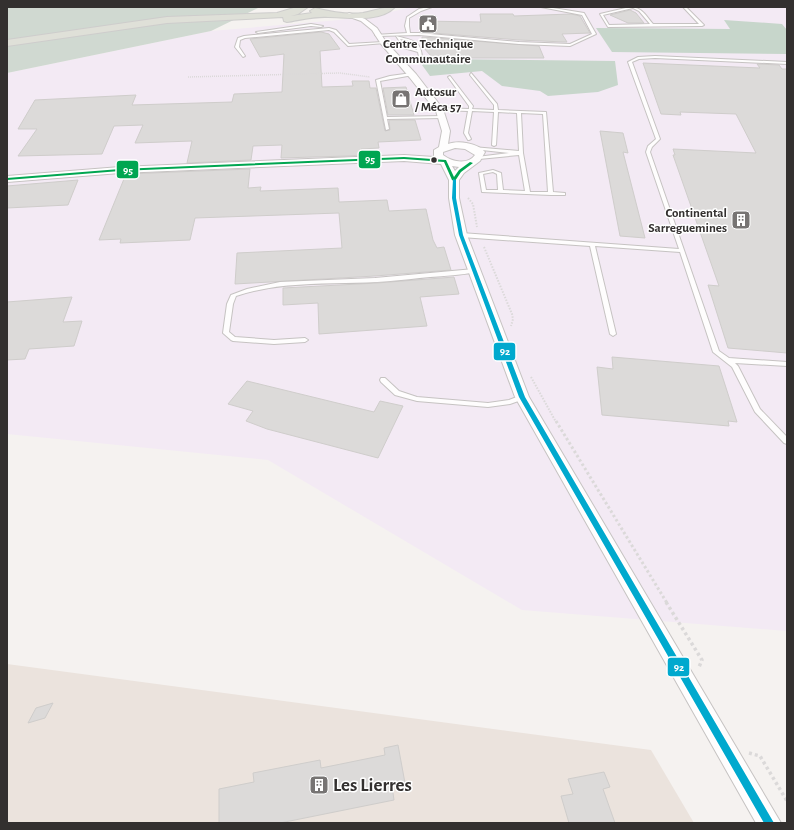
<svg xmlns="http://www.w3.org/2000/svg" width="794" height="830" font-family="'Alegreya Sans',sans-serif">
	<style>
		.built { fill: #ebe3dd }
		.industrial { fill: #f3eaf4 }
		.green { fill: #d0d9d1 }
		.forest { fill: #c7d6cb }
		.building { fill: #dcdad9; stroke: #cfcdcb }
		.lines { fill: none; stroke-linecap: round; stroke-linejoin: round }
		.lane-casing { stroke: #c6c3c2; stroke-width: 2 }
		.street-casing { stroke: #c6c3c2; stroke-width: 2 }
		.primary-casing { stroke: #cecdcc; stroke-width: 2 }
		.path-far3 { stroke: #dbd9d9; stroke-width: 1.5; stroke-dasharray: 1 1; stroke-linecap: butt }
		.path-far2 { stroke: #dbd9d9; stroke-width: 2; stroke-dasharray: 1.5 1.5; stroke-linecap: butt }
		.path-far1 { stroke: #dbd9d9; stroke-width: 3; stroke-dasharray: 2.5 2.5; stroke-linecap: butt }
		.path { stroke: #dbd9d9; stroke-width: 3.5; stroke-dasharray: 3 3; stroke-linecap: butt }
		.lane { fill: #fefdfd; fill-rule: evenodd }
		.street { fill: #fefdfd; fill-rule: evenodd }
		.primary { fill: #dfe0d8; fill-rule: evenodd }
		.bus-1-casing { stroke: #fff; stroke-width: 3 }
		.bus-2-casing { stroke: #fff; stroke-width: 3 }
		.bus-1 { fill: #00a651; fill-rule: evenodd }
		.bus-2 { fill: #00a9ce; fill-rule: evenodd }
		.bus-dot { fill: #33302f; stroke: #fff; stroke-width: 1.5 }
		.labels { text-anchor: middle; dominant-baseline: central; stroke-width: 3; stroke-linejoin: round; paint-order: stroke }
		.far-poi-label { font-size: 13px; font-weight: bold; fill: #33302f; stroke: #fff }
		.near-poi-label { font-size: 19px; font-weight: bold; fill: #33302f; stroke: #fff; text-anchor: start }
		.line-badge { stroke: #fff; stroke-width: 1.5 }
		.badge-label { font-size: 11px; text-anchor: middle; font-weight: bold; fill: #fff }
	</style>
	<rect width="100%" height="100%" fill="#f5f2f0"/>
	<polygon class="built" points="7,664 651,750 694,823 7,823"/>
	<polygon class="industrial" points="412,7 787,7 787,631 522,610 268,460 7,434 7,73 211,31 339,20 386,13"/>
	<polygon class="green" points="7,7 260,7 211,31 7,73"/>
	<g class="forest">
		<polygon points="724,20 782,24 787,30 787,54 612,52 596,28 730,29"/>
		<polygon points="431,59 615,61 618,85 598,92 548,96 540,91 502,86 482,71 430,76 422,65"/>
	</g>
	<g class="building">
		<polygon points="630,10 636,13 644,23 628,23 610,15"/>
		<polygon points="480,14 513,14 514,16 571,14 580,16 590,33 562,34 567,42 564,42 519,40 421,32 421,21 481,22"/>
		<polygon points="321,32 329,34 340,49 320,51 322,87 353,86 352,81 369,81 370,88 376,88 385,131 390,130 389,120 415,120 421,140 378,142 379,148 361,149 362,155 347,156 281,158 282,145 253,146 251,160 187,163 192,141 135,143 143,125 114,126 102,154 18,156 37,129 18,129 35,100 136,95 132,105 232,102 234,94 282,92 284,54 260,57 250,39"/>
		<polygon points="422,37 539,46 544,58 450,58 449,55 432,57 422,46"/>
		<polygon points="643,63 760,68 757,64 779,65 782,69 787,69 787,353 728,348 708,285 719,286 673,155 675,155 673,149 756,153 736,114 680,112 681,115 661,114"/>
		<polygon points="406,87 414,115 388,115 383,88"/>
		<polygon points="600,131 623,133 628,153 623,152 645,238 620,236"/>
		<polygon points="250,169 248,188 261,187 260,191 338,188 339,202 387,200 389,211 426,209 433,240 437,248 444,247 451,270 375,276 235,284 237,253 342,248 339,213 195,218 190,240 120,243 121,239 99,240 126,174"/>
		<polygon points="78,180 68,205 7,208 7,186"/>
		<polygon points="454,277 459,294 420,297 427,326 319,334 318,303 283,305 283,288 377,283"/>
		<polygon points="72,297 63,322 82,321 74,346 29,349 25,359 7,360 7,302"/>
		<polygon points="612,357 719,366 737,422 728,421 729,426 602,415 597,367 613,369"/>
		<polygon points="247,381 374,412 380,401 403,406 378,458 267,429 246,421 253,411 228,404"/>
		<polygon points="53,703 45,718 28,723 36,708"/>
		<polygon points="398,745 405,783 392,786 394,800 280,823 219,823 219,789 254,782 253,773 320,760 321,768 336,765 385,755 384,748"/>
		<polygon points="604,772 610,787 603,789 615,823 569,823 561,796 573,794 568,779"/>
	</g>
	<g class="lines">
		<g class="lane-casing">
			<g id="lane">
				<polygon points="428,7 432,7 421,11 409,18 409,26 410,33 419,33 519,42 570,44 592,34 582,15 541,7 547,7 584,13 596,34 570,46 519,44 419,35 377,36 375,35 407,33 405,26 407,17 419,9"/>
				<path d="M630 7C642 7 646 16 653 24H699L683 7H686L704 25 702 26 608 27 600 14ZM633 8 639 11 650 24 609 25 603 15Z"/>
				<polygon points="311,24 323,26 321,27 311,26 258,33 256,32"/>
				<polygon points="329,28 336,30 349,44 383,42 385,43 348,46 334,32 329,30 245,38 240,40 239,47 245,56 243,57 235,47 238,38 244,36"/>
				<path d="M396 36C410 40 422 39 422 59L401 65V63L419 57 418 52 404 48ZM400 39C408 40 414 42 417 50L406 46Z"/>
				<polygon points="655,56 787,62 787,64 655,58 639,59 632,62 660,139 652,147 650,152 719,351 729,358 787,362 787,366 735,363 738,366 760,409 787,437 787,444 784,443 755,412 732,367 713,352 680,252 595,246 616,334 613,336 610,334 590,246 461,237 458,235 461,233 679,249 646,152 648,146 656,139 628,62 638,57"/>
				<polygon points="412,73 413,75 380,81 387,117 442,116 444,117 442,118 387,119 389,129 386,130 376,80 390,76"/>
				<path d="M471 73 497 104 498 110 546 112 553 192 565 193V195H551L482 192 479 173 493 170 501 173 503 190 525 191 519 155 479 159H477V157L509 153 473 149 471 148 473 147 519 151 517 113 498 112 496 145 494 146 492 145 494 112 472 111 468 133 471 139 469 140H468L464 133 468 111 439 110 437 109 439 108 469 109V106L448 77 450 76 473 106 472 109 494 110V105L470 75ZM521 113 543 114 548 192H530L523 153ZM493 172 497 174 498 190H486L483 174Z"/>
				<path d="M474 269 477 271 476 272C461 275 445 276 430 277 402 280 374 283 345 283 308 284 272 284 236 296L233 304 229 332 235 337 274 340 305 338 308 340 305 342 274 344 233 341 231 340 223 333 227 304 231 295 247 289 280 282 375 278Z"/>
				<polygon points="381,378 385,378 399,391 417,397 488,403 509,400 522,395 525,397 524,399 510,404 488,407 417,401 395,395 381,382 380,380"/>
			</g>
		</g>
		<g class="street-casing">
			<path id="street" d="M349 13 365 19 377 28 386 42 416 74 443 109 450 131 448 144C459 140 477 143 485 152L480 161 464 173 459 180V198L467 235 529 397 781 823H756L515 397 455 235 449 198V180L441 164 404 161 120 173 7 182V176L120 167 404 155 434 157V150L439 147 442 131 436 111 410 78 381 44 372 30 361 21 347 16 346 15ZM455 148 465 149 475 155C468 165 452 162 443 155V152ZM452 166 459 167 455 171Z"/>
		</g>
		<g class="primary-casing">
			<path id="primary" d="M297 7H308L298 14 291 16 312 13 310 11 315 8C331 12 347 15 363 13 374 11 383 7 395 7 380 23 347 17 328 17 315 16 300 20 287 22L284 21 283 17 167 23 7 46V40L167 17 277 13Z"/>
		</g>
		<polyline class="path-far3" points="188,77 340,73 370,77"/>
		<g class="path-far2">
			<polyline points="468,198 473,204 477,227"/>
			<polyline points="484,247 512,314 513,319 511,326"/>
			<polyline points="531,377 556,422"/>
		</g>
		<polyline class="path-far1" points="556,421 667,603"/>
		<g class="path">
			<polyline points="666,602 702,660 699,667"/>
			<polyline points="749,753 760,756 787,801"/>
		</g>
		<use href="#lane" class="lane"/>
		<use href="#street" class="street"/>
		<use href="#primary" class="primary"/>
		<g class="bus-1-casing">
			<polygon id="bus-1" points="404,157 446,160 454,177 459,170 470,162 473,163 461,172 455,181 454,181 452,180 444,162 404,159 120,171 7,180 7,178 120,169"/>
		</g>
		<g class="bus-2-casing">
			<polygon id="bus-2" points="453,179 456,180 456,198 463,235 525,397 774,823 764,823 519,397 459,235 452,198"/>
		</g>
		<use href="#bus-1" class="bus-1"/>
		<use href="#bus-2" class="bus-2"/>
	</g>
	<defs>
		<g id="civic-square" transform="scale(1)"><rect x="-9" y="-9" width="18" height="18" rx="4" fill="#777473" stroke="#fff"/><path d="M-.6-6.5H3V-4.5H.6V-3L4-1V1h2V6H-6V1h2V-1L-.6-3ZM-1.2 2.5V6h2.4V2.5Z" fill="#fff"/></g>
		<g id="shop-square" transform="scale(1)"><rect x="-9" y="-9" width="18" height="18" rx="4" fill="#777473" stroke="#fff"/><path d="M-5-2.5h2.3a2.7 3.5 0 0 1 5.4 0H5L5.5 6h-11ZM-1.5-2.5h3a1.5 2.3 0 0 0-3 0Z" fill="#fff"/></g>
		<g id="building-square" transform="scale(1)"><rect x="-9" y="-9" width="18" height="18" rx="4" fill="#777473" stroke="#fff"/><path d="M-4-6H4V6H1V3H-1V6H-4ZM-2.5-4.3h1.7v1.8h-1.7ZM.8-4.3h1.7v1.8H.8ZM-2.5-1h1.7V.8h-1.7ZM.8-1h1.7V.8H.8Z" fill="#fff"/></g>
	</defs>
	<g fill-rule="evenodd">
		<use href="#civic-square" x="428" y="24"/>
		<use href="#shop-square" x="401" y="99"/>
		<use href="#building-square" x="741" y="220"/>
		<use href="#building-square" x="319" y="785"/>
	</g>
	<circle class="bus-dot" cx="434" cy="160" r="3.5"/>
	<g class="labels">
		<g class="far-poi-label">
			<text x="428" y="44">Centre Technique<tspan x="428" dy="15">Communautaire</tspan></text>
			<text x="415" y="92" text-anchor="start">Autosur<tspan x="415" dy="15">/ Méca 57</tspan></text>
			<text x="727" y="213" text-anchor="end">Continental<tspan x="727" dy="15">Sarreguemines</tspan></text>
		</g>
		<g class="near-poi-label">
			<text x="333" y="785">Les Lierres</text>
		</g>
	</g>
	<g class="line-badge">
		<rect x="358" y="150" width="23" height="19" rx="4" fill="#00a651"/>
		<rect x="116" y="160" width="23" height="19" rx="4" fill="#00a651"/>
		<rect x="493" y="342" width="23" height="19" rx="4" fill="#00a9ce"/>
		<rect x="667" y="657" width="23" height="20" rx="4" fill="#00a9ce"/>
	</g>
	<g class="badge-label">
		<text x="370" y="163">95</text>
		<text x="128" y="174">95</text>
		<text x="505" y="355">92</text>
		<text x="679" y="671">92</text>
	</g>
	<rect width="794" height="830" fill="none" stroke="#33302f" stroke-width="16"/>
</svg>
